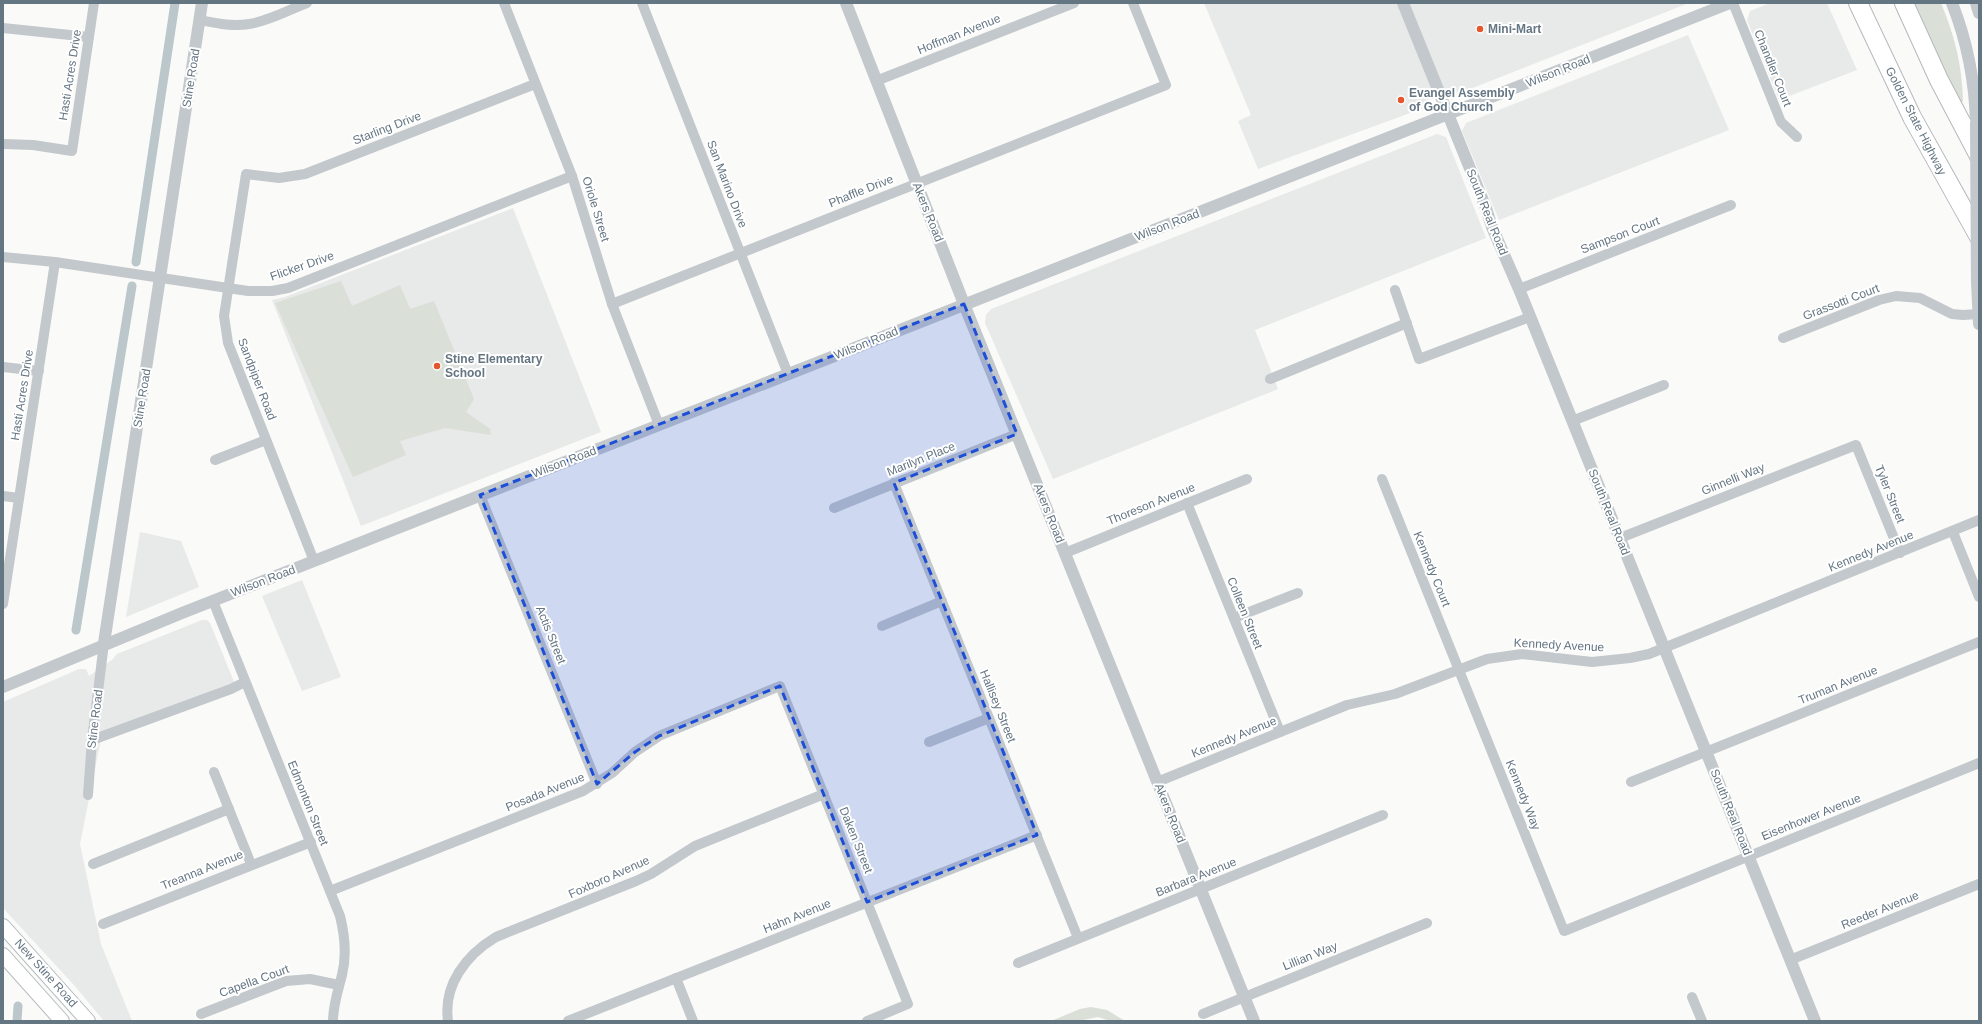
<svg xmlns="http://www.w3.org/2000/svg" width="1982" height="1024" font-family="Helvetica,sans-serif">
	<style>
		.built { fill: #e8e9e9 }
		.green { fill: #dadfd7 }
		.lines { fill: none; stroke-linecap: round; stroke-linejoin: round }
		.canal { stroke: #bbc7cb; stroke-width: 9 }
		.secondary-casing { stroke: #b3babf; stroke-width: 16 }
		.motorway-casing { stroke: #b4b9bd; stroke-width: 20 }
		.minor { stroke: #c3c8cc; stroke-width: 10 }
		.tertiary { stroke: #c3c8cc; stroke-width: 12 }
		.secondary { stroke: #fff; stroke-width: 14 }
		.motorway { stroke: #fff; stroke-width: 18 }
		.tertiary-bridge { stroke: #c3c8cc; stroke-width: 12 }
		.marked { fill: #1d4ed8; fill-opacity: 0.2; stroke: #1d4ed8; stroke-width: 3; stroke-dasharray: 8 5; stroke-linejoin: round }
		.poi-dot { fill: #e4572e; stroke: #fff; stroke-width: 1.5 }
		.labels { text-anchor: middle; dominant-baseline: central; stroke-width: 4; stroke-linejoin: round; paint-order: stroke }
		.poi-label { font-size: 12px; font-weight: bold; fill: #657683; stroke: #fff; text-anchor: start }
		.street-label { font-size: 12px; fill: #657683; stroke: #fff }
	</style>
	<rect width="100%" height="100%" fill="#fafaf8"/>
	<g class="built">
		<polygon points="1204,3 1689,3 1460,93 1451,90 1425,101 1421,109 1258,169 1238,121 1251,115"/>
		<polygon points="1770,3 1827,3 1857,70 1779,100 1747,20 1750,11"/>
		<polygon points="1688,35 1729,130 1499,220 1462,131 1466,123"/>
		<polygon points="1437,134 1446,137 1486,238 1255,330 1278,389 1053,479 985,323 986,315 991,309"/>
		<polygon points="513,208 601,432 361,526 272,300 285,297"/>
		<polygon points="140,532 181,541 199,587 126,617"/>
		<polygon points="302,580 341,677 302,691 262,596"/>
		<polygon points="202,620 207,620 210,623 237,689 101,739 80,844 101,944 132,1021 104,1021 74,985 3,908 3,702 79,669 86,669 89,676 112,660 117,654"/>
	</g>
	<g class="green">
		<path d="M1910 3H1941C1955 37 1962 65 1963 101L1959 104Z"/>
		<polygon points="341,281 352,306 400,285 410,309 434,301 474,399 466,412 490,429 491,435 445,428 400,441 406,455 353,477 275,303"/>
		<polygon points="1091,1007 1107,1010 1125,1021 1110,1021 1098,1017 1078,1021 1051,1021 1080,1009"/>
	</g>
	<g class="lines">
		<g class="canal">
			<polyline points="136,262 175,3"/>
			<polyline points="76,630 132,286"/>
			<polyline points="17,1021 18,1006"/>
		</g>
		<g class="secondary-casing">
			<g id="secondary">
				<polyline points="3,926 88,1021"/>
				<polyline points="3,955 62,1021"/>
			</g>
		</g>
		<g class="motorway-casing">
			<g id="motorway">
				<polyline points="1858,3 1912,117 1979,237"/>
				<polyline points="1904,3 1939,80 1979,156"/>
			</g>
		</g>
		<g class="minor">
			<polyline points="504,3 572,176 612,304 659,425"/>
			<polyline points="642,3 788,374"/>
			<polyline points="1733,3 1781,122 1797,137"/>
			<path d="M199 20C215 23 232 27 249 24 269 21 288 10 307 3"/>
			<polyline points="3,28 89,37"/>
			<polyline points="876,81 1074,3"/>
			<polyline points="3,144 33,145 72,151 94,3"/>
			<polyline points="3,257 55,262 248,291 272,291 288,288 572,176"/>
			<polyline points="1519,289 1731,205"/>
			<polyline points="1395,290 1419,359 1530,317"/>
			<polyline points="612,304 1166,85 1133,3"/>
			<polyline points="1783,338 1879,300 1896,296 1920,298 1952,314 1963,315 1978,314"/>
			<polyline points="3,367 39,371"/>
			<polyline points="1270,379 1407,323"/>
			<polyline points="1572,421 1664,385"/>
			<polyline points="215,460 266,440"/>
			<polyline points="1382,479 1564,931 1979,763"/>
			<polyline points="894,483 1078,938"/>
			<polyline points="480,495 597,784"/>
			<polyline points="3,496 19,498"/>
			<polyline points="1187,503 1280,732"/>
			<polyline points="834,508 1017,434"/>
			<polyline points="1953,532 1979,597"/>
			<polyline points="1620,538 1856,445 1900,553"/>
			<polyline points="1065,553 1247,479"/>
			<polyline points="314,561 228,343 224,316 246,174 279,178 305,174 535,84"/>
			<path d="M213 601 340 916C345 936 347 955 342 975 338 991 333 1005 333 1021"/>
			<polyline points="3,604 55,262"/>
			<polyline points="1234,618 1298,593"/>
			<polyline points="882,626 942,601"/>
			<polyline points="92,740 231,689 245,682"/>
			<polyline points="929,742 989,718"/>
			<polyline points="214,772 251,864"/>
			<polyline points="1157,782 1347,705 1395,694 1487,659 1522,654 1592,662 1630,658 1649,654 1979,520"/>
			<polyline points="1631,782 1979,642"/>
			<polyline points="88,795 92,740 104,643"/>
			<polyline points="93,864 229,809"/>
			<polyline points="330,891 583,791 612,773 635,752 659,736 780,686 908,1004 867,1021"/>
			<polyline points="103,924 311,842"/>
			<polyline points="1790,960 1979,884"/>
			<polyline points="1018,963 1383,815"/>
			<polyline points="676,978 693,1021"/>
			<polyline points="1692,997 1702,1021"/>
			<polyline points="201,1014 286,981 310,979 339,985"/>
			<polyline points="1203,1014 1427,923"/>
			<path d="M448 1021C443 985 466 955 496 937L636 881 651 874 695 846 824 794"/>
			<polyline points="568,1021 1037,835"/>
		</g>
		<g class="tertiary">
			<polyline points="846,3 964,304 1254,1021"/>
			<polyline points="1403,3 1486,208 1492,227 1519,289 1815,1021"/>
			<path d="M1952 3C1967 41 1975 83 1976 123"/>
			<polyline points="1976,3 1979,13"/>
			<polyline points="1977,282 1979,324"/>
			<polyline points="104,643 202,3"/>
			<polyline points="3,687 182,613 1730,3"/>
		</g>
		<use href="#secondary" class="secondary"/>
		<use href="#motorway" class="motorway"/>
		<polyline class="tertiary-bridge" points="1976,123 1977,282"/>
	</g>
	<path class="marked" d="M964 304 1017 434 894 483 1037 835 867 902 780 686 659 736 635 752 597 784 480 495Z"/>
	<g class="poi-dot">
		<circle cx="1480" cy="29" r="4"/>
		<circle cx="1401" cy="100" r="4"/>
		<circle cx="437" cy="366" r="4"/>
	</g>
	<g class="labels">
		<g class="poi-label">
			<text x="1488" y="29">Mini-Mart</text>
			<text x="1409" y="93">Evangel Assembly<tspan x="1409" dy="14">of God Church</tspan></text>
			<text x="445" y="359">Stine Elementary<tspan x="445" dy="14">School</tspan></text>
		</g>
		<g class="street-label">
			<text transform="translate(959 34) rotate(-22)">Hoffman Avenue</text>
			<text transform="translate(1773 68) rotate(68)">Chandler Court</text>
			<text transform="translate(1558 71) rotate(-22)">Wilson Road</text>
			<text transform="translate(70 75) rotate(-81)">Hasti Acres Drive</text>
			<text transform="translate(191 78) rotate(-81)">Stine Road</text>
			<text transform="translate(1916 121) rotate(63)">Golden State Highway</text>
			<text transform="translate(387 128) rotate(-21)">Starling Drive</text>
			<text transform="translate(727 184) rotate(69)">San Marino Drive</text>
			<text transform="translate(861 191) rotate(-22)">Phaffle Drive</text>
			<text transform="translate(596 209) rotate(73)">Oriole Street</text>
			<text transform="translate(928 212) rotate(68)">Akers Road</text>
			<text transform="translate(1487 212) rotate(68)">South Real Road</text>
			<text transform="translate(1167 225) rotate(-21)">Wilson Road</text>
			<text transform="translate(1620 235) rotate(-21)">Sampson Court</text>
			<text transform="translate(302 266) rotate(-19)">Flicker Drive</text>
			<text transform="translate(1841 302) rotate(-21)">Grassotti Court</text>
			<text transform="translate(866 343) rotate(-22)">Wilson Road</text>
			<text transform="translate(257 379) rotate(69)">Sandpiper Road</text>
			<text transform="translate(22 395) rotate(-81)">Hasti Acres Drive</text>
			<text transform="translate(142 398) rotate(-81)">Stine Road</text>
			<text transform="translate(921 459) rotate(-22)">Marilyn Place</text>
			<text transform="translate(564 462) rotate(-21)">Wilson Road</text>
			<text transform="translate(1733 479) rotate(-22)">Ginnelli Way</text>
			<text transform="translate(1890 494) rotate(68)">Tyler Street</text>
			<text transform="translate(1151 504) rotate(-22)">Thoreson Avenue</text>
			<text transform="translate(1609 512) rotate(68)">South Real Road</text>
			<text transform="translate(1049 513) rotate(68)">Akers Road</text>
			<text transform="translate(1871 551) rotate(-22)">Kennedy Avenue</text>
			<text transform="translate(1432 569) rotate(68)">Kennedy Court</text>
			<text transform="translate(263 581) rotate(-21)">Wilson Road</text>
			<text transform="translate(1245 613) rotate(68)">Colleen Street</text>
			<text transform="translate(551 635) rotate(68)">Actis Street</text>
			<text transform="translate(1559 645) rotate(3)">Kennedy Avenue</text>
			<text transform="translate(1838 685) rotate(-22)">Truman Avenue</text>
			<text transform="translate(998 706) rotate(68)">Hallisey Street</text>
			<text transform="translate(95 719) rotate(-83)">Stine Road</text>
			<text transform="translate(1234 737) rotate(-22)">Kennedy Avenue</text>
			<text transform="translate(545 792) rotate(-22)">Posada Avenue</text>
			<text transform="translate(1523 795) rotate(68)">Kennedy Way</text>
			<text transform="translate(308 803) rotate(68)">Edmonton Street</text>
			<text transform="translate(1731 812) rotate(68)">South Real Road</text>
			<text transform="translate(1170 813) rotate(68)">Akers Road</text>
			<text transform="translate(1811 817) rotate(-22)">Eisenhower Avenue</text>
			<text transform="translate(856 840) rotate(68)">Daken Street</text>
			<text transform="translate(202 870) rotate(-22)">Treanna Avenue</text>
			<text transform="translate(609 877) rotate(-24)">Foxboro Avenue</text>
			<text transform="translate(1196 877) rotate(-22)">Barbara Avenue</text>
			<text transform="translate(1880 910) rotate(-22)">Reeder Avenue</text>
			<text transform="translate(797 916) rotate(-22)">Hahn Avenue</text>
			<text transform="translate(1310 956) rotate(-22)">Lillian Way</text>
			<text transform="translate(46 973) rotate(48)">New Stine Road</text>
			<text transform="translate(254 981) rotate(-20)">Capella Court</text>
		</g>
	</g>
	<rect width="1982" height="1024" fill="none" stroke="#657683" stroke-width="8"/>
</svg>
